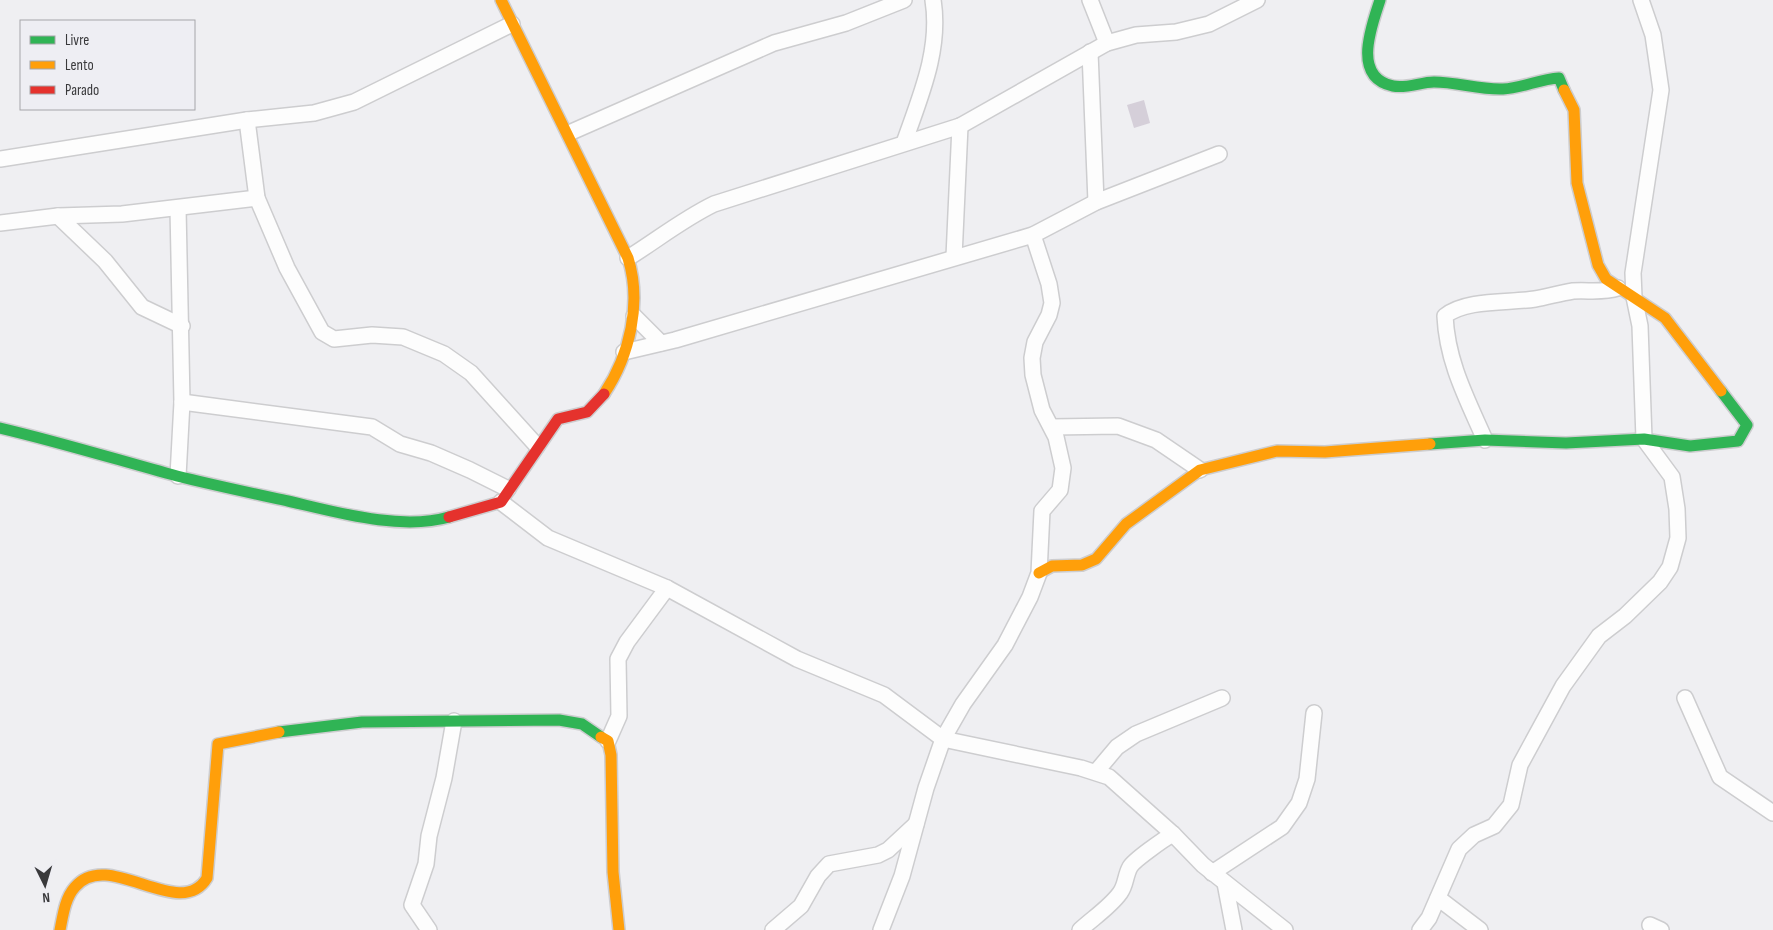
<svg xmlns="http://www.w3.org/2000/svg" width="1773" height="930" font-family="'Sofia Sans Condensed',sans-serif">
	<style>
		.building { fill: #d5cfd9 }
		.lines { fill: none; stroke-linecap: round; stroke-linejoin: round }
		.street-casing { stroke: #cdcdcf; stroke-width: 18 }
		.fast-casing { stroke: #cdcdcf; stroke-width: 14 }
		.slow-casing { stroke: #cdcdcf; stroke-width: 14 }
		.jam-casing { stroke: #cdcdcf; stroke-width: 14 }
		.street { stroke: #fdfdfd; stroke-width: 15 }
		.fast { stroke: #30b455; stroke-width: 11 }
		.slow { stroke: #ff9f0a; stroke-width: 11 }
		.jam { stroke: #e5322d; stroke-width: 11 }
	</style>
	<rect width="100%" height="100%" fill="#efeff2"/>
	<polygon class="building" points="1144,100 1150,123 1134,128 1127,105"/>
	<g class="lines">
		<g class="street-casing">
			<g id="street">
				<polyline points="1090,0 1107,43"/>
				<polyline points="1090,52 1096,202"/>
				<polyline points="247,120 257,198 287,268 322,332 334,339 372,335 403,337 444,354 471,373 537,446"/>
				<polyline points="569,133 774,43 846,23 904,0"/>
				<path d="M904 143C920 97 941 50 933 0"/>
				<polyline points="0,159 247,120 314,113 354,102 512,24"/>
				<polyline points="58,216 105,261 142,307 182,326"/>
				<polyline points="0,223 58,216 122,214 257,198"/>
				<polyline points="954,257 960,126"/>
				<path d="M628 258C657 240 683 219 714 204L960 126 1107 43 1136 35 1176 32 1209 24 1257 0"/>
				<polyline points="634,316 661,343"/>
				<polyline points="624,352 675,340 1033,235 1096,202 1219,154"/>
				<polyline points="182,402 372,427 400,444 431,453 470,470 508,489"/>
				<polyline points="1052,427 1118,426 1156,440 1200,470"/>
				<path d="M1485 440C1467 399 1447 362 1445 316 1465 299 1509 303 1535 299 1547 297 1560 293 1573 291 1589 290 1603 293 1618 288"/>
				<polyline points="178,476 182,402 178,208"/>
				<polyline points="501,502 548,538 667,588 797,659 884,695 943,739 1081,768 1109,777 1173,834 1203,865 1285,930"/>
				<polyline points="1685,698 1720,777 1773,813"/>
				<polyline points="608,741 619,716 618,659 627,642 667,588"/>
				<polyline points="1096,772 1117,747 1136,734 1222,698"/>
				<polyline points="1212,873 1282,827 1299,803 1307,779 1314,713"/>
				<polyline points="1225,883 1234,930"/>
				<polyline points="1438,898 1480,930"/>
				<polyline points="1650,925 1661,930"/>
				<polyline points="429,930 412,905 426,864 429,836 444,778 454,721"/>
				<polyline points="773,930 801,906 818,876 829,864 878,855 888,850 916,824"/>
				<polyline points="881,930 902,876 926,788 943,739 963,704 1005,645 1030,597 1039,573 1042,511 1060,490 1063,468 1056,437 1042,410 1033,375 1032,358 1035,342 1049,315 1052,303 1049,284 1033,235"/>
				<path d="M1080 930C1093 918 1110 907 1120 893 1126 885 1125 876 1130 867 1134 860 1164 839 1173 834"/>
				<polyline points="1420,930 1429,918 1459,849 1474,835 1494,826 1511,805 1520,765 1563,686 1599,636 1625,616 1660,582 1670,567 1678,538 1677,509 1672,477 1644,439 1640,326 1634,297 1633,273 1661,90 1653,35 1641,0"/>
			</g>
		</g>
		<g class="fast-casing">
			<g id="fast">
				<path d="M1380 0C1372 25 1351 77 1393 86 1406 89 1421 82 1434 82 1457 82 1480 90 1503 89 1522 88 1540 79 1559 78L1564 90"/>
				<path d="M0 428C60 442 118 460 177 476 213 485 251 493 288 501 336 512 401 531 449 517"/>
				<polyline points="1430,444 1485,440 1566,443 1644,439 1690,446 1738,441 1747,425 1721,391"/>
				<polyline points="279,732 362,722 559,720 582,724 601,737"/>
			</g>
		</g>
		<g class="slow-casing">
			<g id="slow">
				<path d="M501 0 628 258C642 303 630 355 604 394"/>
				<polyline points="1564,90 1574,110 1577,183 1598,265 1606,279 1665,318 1721,391"/>
				<polyline points="1039,573 1052,566 1082,565 1096,559 1126,524 1200,470 1277,451 1325,452 1430,444"/>
				<polyline points="601,737 608,741 611,755 613,872 619,930"/>
				<path d="M60 930C63 915 65 898 75 887 108 847 180 923 207 878L218 744 279 732"/>
			</g>
		</g>
		<g class="jam-casing">
			<polyline id="jam" points="449,517 501,502 558,419 587,412 604,394"/>
		</g>
		<use href="#street" class="street"/>
		<use href="#fast" class="fast"/>
		<use href="#slow" class="slow"/>
		<use href="#jam" class="jam"/>
	</g>
	<rect x="20" y="20" width="175" height="90" fill="#eeeef3" stroke="#a6a6a9"/>
	<rect x="30" y="36" width="25" height="8" fill="#30b455" stroke="#a6a6a9"/>
	<text x="65" y="45" font-size="15" fill="#39393b">Livre</text>
	<rect x="30" y="61" width="25" height="8" fill="#ff9f0a" stroke="#a6a6a9"/>
	<text x="65" y="70" font-size="15" fill="#39393b">Lento</text>
	<rect x="30" y="86" width="25" height="8" fill="#e5322d" stroke="#a6a6a9"/>
	<text x="65" y="95" font-size="15" fill="#39393b">Parado</text>
	<g transform="translate(45 885) rotate(175)" stroke="#eeeef3" stroke-width="4" paint-order="stroke">
	<path d="M0-4L9 19L0 12L-9 19Z" fill="#39393b"/>
	<text y="-8" font-size="14" font-weight="bold" text-anchor="middle" fill="#39393b">N</text>
	</g>
</svg>
